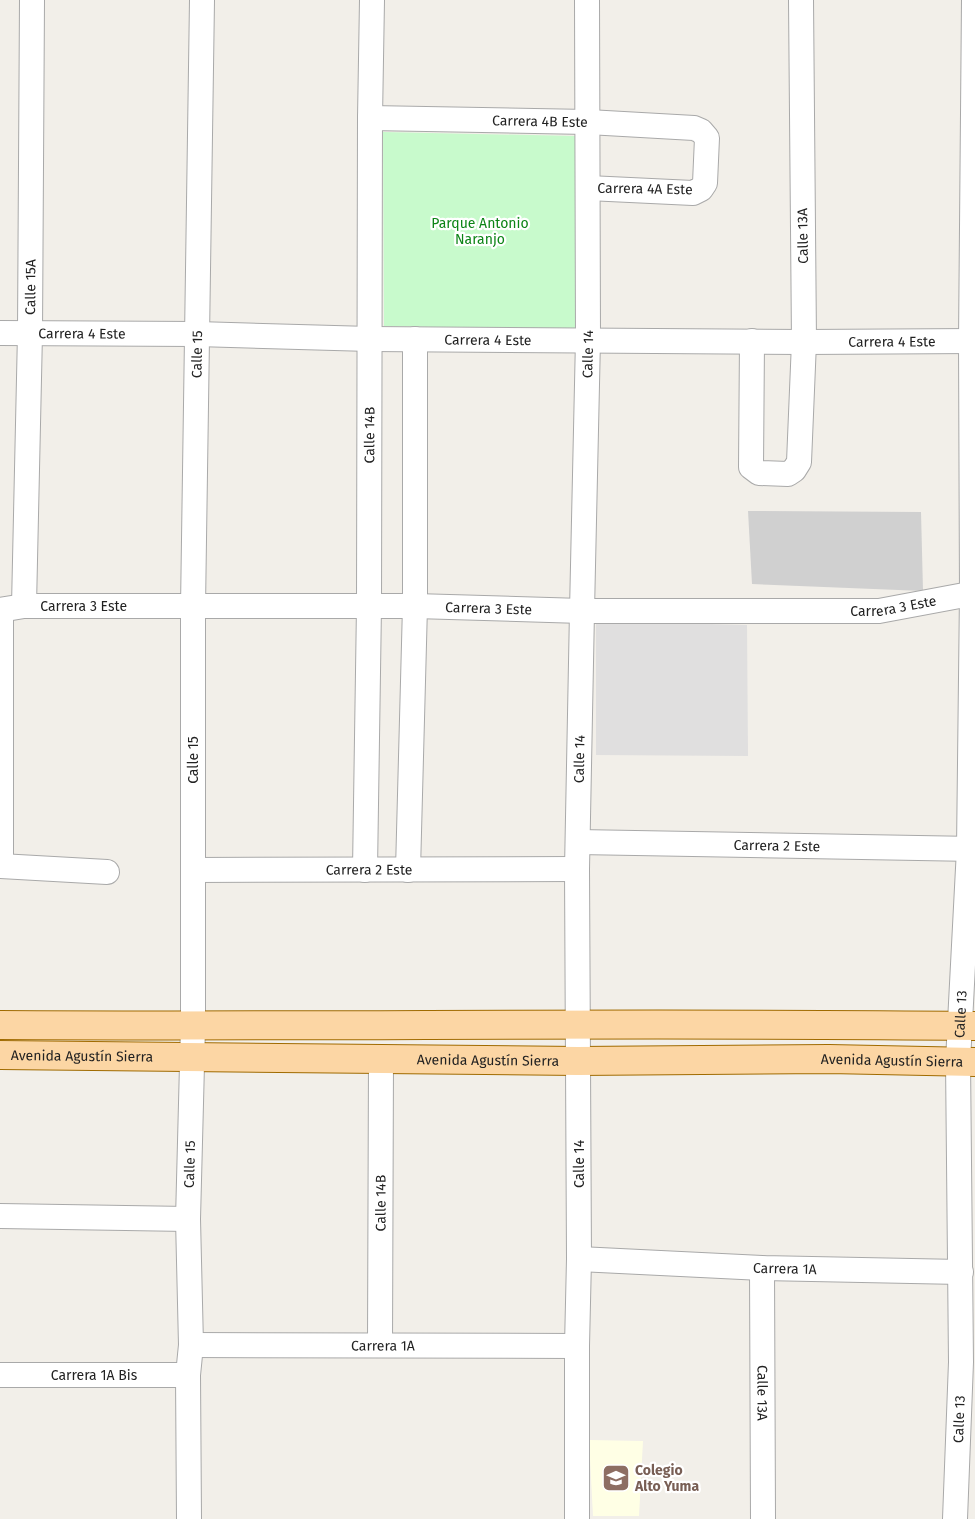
<svg xmlns="http://www.w3.org/2000/svg" width="975" height="1519" font-family="'Fira Sans',sans-serif">
	<style>
		.residential { fill: #e0dfdf }
		.education { fill: #ffffe5 }
		.religious { fill: #d0d0d0 }
		.park { fill: #c8facc }
		.lines { fill: none; stroke-linecap: round; stroke-linejoin: round }
		.street-casing { stroke: #a9a9a9; stroke-width: 26 }
		.primary-casing { stroke: #a06b00; stroke-width: 30 }
		.street { stroke: #fff; stroke-width: 24 }
		.primary { stroke: #fcd6a4; stroke-width: 28 }
		.labels { text-anchor: middle; dominant-baseline: central; stroke-width: 4.5; stroke-linejoin: round; paint-order: stroke }
		.street-label { font-size: 14px; fill: #222; stroke: #fff }
		.park-label { font-size: 14px; fill: #0c8416; stroke: #fff }
		.education-label { font-size: 14px; font-weight: bold; fill: #785e54; stroke: #fff; text-anchor: start }
	</style>
	<rect width="100%" height="100%" fill="#f2efe9"/>
	<polygon class="residential" points="596,621 747,625 748,756 596,755"/>
	<polygon class="education" points="589,1440 643,1441 639,1516 593,1516"/>
	<polygon class="religious" points="748,511 921,512 923,591 752,584"/>
	<polygon class="park" points="383,132 575,136 577,330 384,326"/>
	<g class="lines">
		<g class="street-casing">
			<g id="street">
				<path id="s1" d="M370 118 588 122 694 128 701 131 707 138 705 183 701 189 693 193 588 188"/>
				<path id="s2" d="M0 333 197 334 370 339 804 342 975 341"/>
				<polyline points="752,341 751,467 759,473 788,474 794,470 799,462 804,342 801,0"/>
				<path id="s3" d="M24 606 30 333 32 0"/>
				<path id="s4" d="M0 610 24 606H415L582 611H879L975 593"/>
				<polyline points="1,610 1,866"/>
				<path id="s5" d="M578 842 975 849"/>
				<polyline points="0,866 107,872"/>
				<path id="s6" d="M193 870 577 869"/>
				<path id="s7" d="M365 870 369 606 370 118 372 0"/>
				<polyline points="408,870 415,606 415,339"/>
				<polyline points="0,1216 188,1219"/>
				<path id="s8" d="M579 1259 762 1268 961 1272"/>
				<path id="s9" d="M762 1268 763 1519"/>
				<path id="s10" d="M191 1345 577 1346"/>
				<path id="s11" d="M380 1345 381 1059"/>
				<path id="s12" d="M0 1375H188"/>
				<path id="s13" d="M189 1519 188 1375 191 1345 188 1219 193 1026V607L202 0"/>
				<path id="s14" d="M577 1519V1346L579 1259 577 869 582 611 588 339 587 0"/>
				<path id="s15" d="M955 1519 961 1362 958 1061 969 849 972 593 971 341 974 0"/>
			</g>
		</g>
		<g class="primary-casing">
			<g id="primary">
				<path d="M0 1025C325 1027 650 1022 975 1026"/>
				<path id="s16" d="M0 1055 578 1061 829 1059 975 1062"/>
			</g>
		</g>
		<use href="#street" class="street"/>
		<use href="#primary" class="primary"/>
	</g>
	<defs>
		<g id="school-square" transform="scale(1.4375)"><rect x="-9" y="-9" width="18" height="18" rx="4" fill="#8d6e63" stroke="#fff"/><path d="M0-5L7-2L0 1L-7-2ZM-4 1L0 2.5L4 1V4Q0 6-4 4Z" fill="#fff"/></g>
	</defs>
	<g fill-rule="evenodd">
		<use href="#school-square" x="616" y="1478"/>
	</g>
	<g class="labels">
		<g class="street-label">
			<text stroke="none"><textPath href="#s1" startOffset="170">Carrera 4B Este</textPath></text>
			<text transform="translate(645 189) rotate(1)">Carrera 4A Este</text>
			<text transform="translate(803 236) rotate(-91)">Calle 13A</text>
			<text stroke="none"><textPath href="#s3" startOffset="319">Calle 15A</textPath></text>
			<text stroke="none"><textPath href="#s2" startOffset="82">Carrera 4 Este</textPath></text>
			<text stroke="none"><textPath href="#s2" startOffset="488">Carrera 4 Este</textPath></text>
			<text stroke="none"><textPath href="#s2" startOffset="892">Carrera 4 Este</textPath></text>
			<text stroke="none"><textPath href="#s13" startOffset="1165">Calle 15</textPath></text>
			<text stroke="none"><textPath href="#s14" startOffset="1165">Calle 14</textPath></text>
			<text stroke="none"><textPath href="#s7" startOffset="435">Calle 14B</textPath></text>
			<text stroke="none"><textPath href="#s4" startOffset="894">Carrera 3 Este</textPath></text>
			<text stroke="none"><textPath href="#s4" startOffset="84">Carrera 3 Este</textPath></text>
			<text stroke="none"><textPath href="#s4" startOffset="489">Carrera 3 Este</textPath></text>
			<text stroke="none"><textPath href="#s14" startOffset="760">Calle 14</textPath></text>
			<text transform="translate(193 760) rotate(-90)">Calle 15</text>
			<text stroke="none"><textPath href="#s5" startOffset="199">Carrera 2 Este</textPath></text>
			<text stroke="none"><textPath href="#s6" startOffset="176">Carrera 2 Este</textPath></text>
			<text stroke="none"><textPath href="#s15" startOffset="505">Calle 13</textPath></text>
			<text stroke="none"><textPath href="#s16" startOffset="82">Avenida Agustín Sierra</textPath></text>
			<text stroke="none"><textPath href="#s16" startOffset="488">Avenida Agustín Sierra</textPath></text>
			<text stroke="none"><textPath href="#s16" startOffset="892">Avenida Agustín Sierra</textPath></text>
			<text transform="translate(579 1164) rotate(-90)">Calle 14</text>
			<text stroke="none"><textPath href="#s13" startOffset="355">Calle 15</textPath></text>
			<text stroke="none"><textPath href="#s11" startOffset="142">Calle 14B</textPath></text>
			<text stroke="none"><textPath href="#s8" startOffset="206">Carrera 1A</textPath></text>
			<text stroke="none"><textPath href="#s10" startOffset="192">Carrera 1A</textPath></text>
			<text stroke="none"><textPath href="#s12" startOffset="94">Carrera 1A Bis</textPath></text>
			<text stroke="none"><textPath href="#s9" startOffset="125">Calle 13A</textPath></text>
			<text stroke="none"><textPath href="#s15" startOffset="100">Calle 13</textPath></text>
		</g>
		<g class="park-label">
			<text x="480" y="223">Parque Antonio<tspan x="480" dy="16">Naranjo</tspan></text>
		</g>
		<g class="education-label">
			<text x="635" y="1470">Colegio<tspan x="635" dy="16">Alto Yuma</tspan></text>
		</g>
	</g>
</svg>
